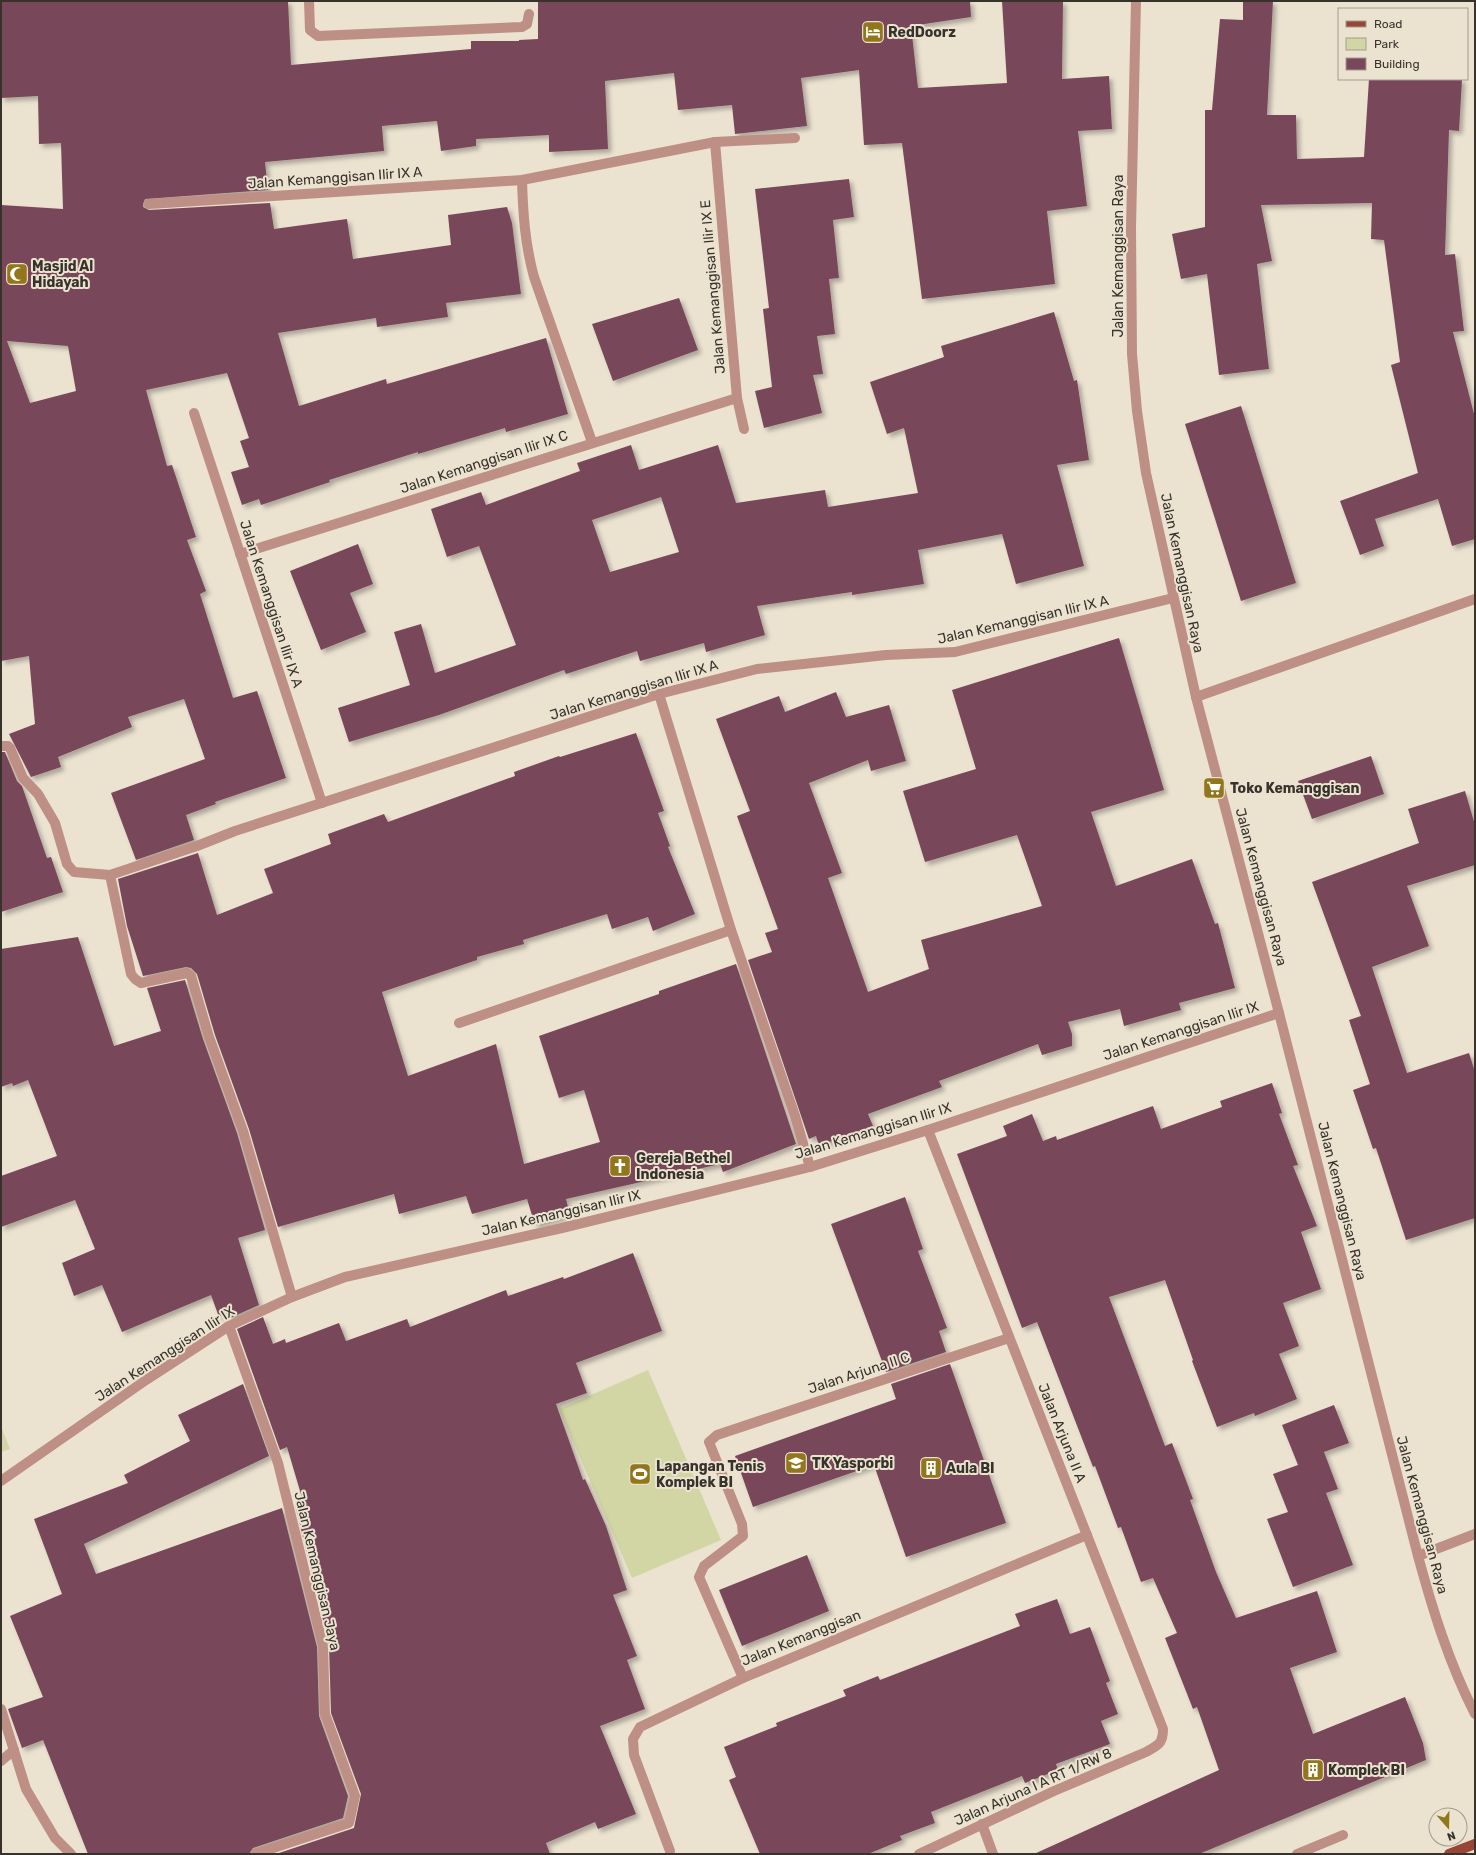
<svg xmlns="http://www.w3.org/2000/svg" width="1476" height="1855" font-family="Rubik,sans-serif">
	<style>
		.green { fill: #d2d6a4 }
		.building { fill: #78475a; fill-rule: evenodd; filter: url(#shadow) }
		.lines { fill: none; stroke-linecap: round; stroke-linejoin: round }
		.service { stroke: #be8f85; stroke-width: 10 }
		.minor { stroke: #be8f85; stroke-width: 10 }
		.tertiary { stroke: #be8f85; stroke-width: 10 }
		.primary { stroke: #974637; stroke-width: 10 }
		.labels { text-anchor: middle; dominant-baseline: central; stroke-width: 4; stroke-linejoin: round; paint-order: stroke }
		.poi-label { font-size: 14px; font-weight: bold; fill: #37332c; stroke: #ebe2d0; text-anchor: start }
		.street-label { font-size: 14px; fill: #37332c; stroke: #ebe2d0 }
	</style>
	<defs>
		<filter id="shadow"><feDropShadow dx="3.5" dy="3.5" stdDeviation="2" flood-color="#0004"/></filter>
	</defs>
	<rect width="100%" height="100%" fill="#ebe2d0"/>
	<g class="green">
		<polygon points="648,1370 721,1540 632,1578 559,1409"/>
		<polygon points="1,1426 10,1449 1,1452"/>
	</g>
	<g class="building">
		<path d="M1 1H288L291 65 471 49V41H519V40L538 39V1H970L971 17 911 26 918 88 1007 83 1002 1H1063L1062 79 1109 76 1112 129 1078 131 1087 206 1047 211 1055 284 922 299 902 143 864 145 859 70 801 78 807 126 735 134 732 105 678 110 674 73 605 81 608 149 549 152V135L476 139V146L441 151 437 121 382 126 384 151 265 162 268 190 145 199 143 204V207L149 210 270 203 274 229 347 219 353 259 451 245 448 215 507 207 512 223 521 294 446 303 448 317 377 327 376 318 278 333 299 406 386 379 387 384 546 338 568 414 506 432 505 428 418 454V452L329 480 330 482 261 505 259 499 242 505 231 472 249 467 240 441 249 438 227 373 146 390 167 466 172 465 196 537 187 540 206 591 200 594 233 698 257 691 286 778 215 802 216 804 186 815 194 840 136 860 111 793 205 759 184 699 128 717 132 727 58 757 61 767 31 777 9 734 35 724 29 656 1 661V205L63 209 61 143 39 144 38 96 1 98ZM7 341 68 346 76 391 30 403Z"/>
		<polygon points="1243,1 1273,1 1267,115 1296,115 1297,159 1364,157 1369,79 1462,79 1459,131 1449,130 1445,255 1455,254 1464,331 1453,332 1475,418 1475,539 1452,546 1438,499 1375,519 1384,546 1360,555 1340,501 1418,473 1391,365 1400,362 1384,240 1371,239 1372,203 1261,205 1272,261 1257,264 1269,369 1219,375 1207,274 1181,279 1172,234 1205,227 1205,110 1212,110 1220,19 1243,20"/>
		<polygon points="849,179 854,217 833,220 839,278 829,279 835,334 817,336 823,374 813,375 822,413 764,428 755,391 772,387 763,309 769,308 755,189"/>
		<polygon points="679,298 698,350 613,381 592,324"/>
		<path d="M1054 312 1074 381 1077 380 1089 460 1057 465 1084 566 1016 584 1002 534 918 550 924 584 852 595V592L757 606 765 635 706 652 704 643 640 661 637 651 566 674 564 670 439 715 349 742 338 708 410 685 394 632 421 624 435 673 516 645 479 546 447 557 431 509 481 492 486 505 580 471 577 463 631 445 639 470 718 445 736 503 825 490 828 507 918 493 904 428 887 434 870 382 944 357 941 346ZM661 497 679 552 610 572 592 520Z"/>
		<polygon points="1241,406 1296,583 1241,601 1185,424"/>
		<polygon points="358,544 373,584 350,593 366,632 321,650 290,571"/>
		<polygon points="1119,638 1164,790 1091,812 1116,886 1192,859 1215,924 1218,923 1235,988 1179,1003 1181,1010 1124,1026 1120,1009 1068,1022 1072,1034 1072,1046 1042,1055 1038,1044 939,1081 942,1087 868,1114 873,1126 819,1146 816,1136 809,1139 748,960 772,952 765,933 778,929 737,816 750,811 716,719 779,696 785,712 836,692 846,717 889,705 906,761 871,771 868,760 809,783 842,873 828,878 868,992 929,969 921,940 1042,906 1017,835 925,862 903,791 976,769 952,690"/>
		<polygon points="636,733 664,811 658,813 670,846 668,847 695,914 653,931 648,917 612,929 607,914 523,940 524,944 477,957 477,960 382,992 408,1076 496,1044 524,1164 600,1142 584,1090 559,1098 539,1036 659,994 659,991 736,964 796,1144 723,1172 720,1164 566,1199 570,1215 535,1225 527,1199 472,1214 466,1196 399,1214 394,1194 278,1227 249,1129 215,1035 197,974 191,968 186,967 143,976 127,926 118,879 198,853 217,915 273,893 264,869 331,844 328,834 384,814 388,822 515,776 514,772 559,756 560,757"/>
		<polygon points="1,752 5,752 17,781 22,786 47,858 51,857 63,892 1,912"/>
		<polygon points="1371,756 1384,794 1312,819 1298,781"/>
		<polygon points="1465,791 1475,825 1475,865 1407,886 1429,946 1372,967 1407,1073 1469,1053 1475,1072 1475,1218 1406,1240 1376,1148 1373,1149 1353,1090 1370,1084 1349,1020 1361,1016 1312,882 1419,843 1408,809"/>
		<polygon points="78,937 114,1046 161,1031 147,988 185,980 203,1039 237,1133 265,1230 238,1238 259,1305 230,1318 228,1313 219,1317 211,1295 122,1332 102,1285 74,1296 62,1263 95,1249 75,1200 1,1227 1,1176 57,1156 28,1080 13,1086 12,1083 1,1087 1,949"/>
		<polygon points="1272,1083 1282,1113 1279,1114 1298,1165 1293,1166 1317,1226 1301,1232 1321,1289 1283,1303 1299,1346 1279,1354 1297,1399 1255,1416 1254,1413 1217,1427 1192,1361 1193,1360 1165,1280 1109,1297 1165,1446 1172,1443 1193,1499 1190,1500 1216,1572 1236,1618 1317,1591 1337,1652 1290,1668 1313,1734 1405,1697 1423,1743 1426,1760 1199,1854 1034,1854 1219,1770 1197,1707 1193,1709 1165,1638 1177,1633 1153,1578 1141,1582 1121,1527 1118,1528 1095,1466 1093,1467 1037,1322 1022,1328 957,1154 1007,1136 1003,1126 1032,1114 1043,1141 1056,1136 1057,1140 1153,1106 1161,1129 1222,1107 1220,1101"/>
		<polygon points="905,1197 923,1249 918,1251 947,1328 939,1331 946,1352 886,1372 831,1224"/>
		<polygon points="633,1253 662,1331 576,1363 587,1393 556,1404 583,1480 585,1479 606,1526 627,1590 613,1595 637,1656 627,1660 645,1709 600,1726 636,1814 598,1829 595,1822 546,1843 550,1854 276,1854 354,1828 361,1794 331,1713 329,1645 295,1504 303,1501 287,1447 280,1450 237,1329 263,1317 273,1344 285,1339 286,1343 339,1323 346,1341 407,1319 410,1327 506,1290 508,1296 563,1277 564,1279"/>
		<polygon points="950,1364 1006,1523 906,1557 874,1465 753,1507 735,1456 896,1399 891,1384"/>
		<polygon points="243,1384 269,1456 84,1544 96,1574 282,1508 317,1647 319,1716 348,1796 343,1818 253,1848 249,1854 88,1854 43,1740 22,1748 8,1709 43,1697 10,1616 62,1594 34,1519 128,1483 124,1475 190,1441 178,1415"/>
		<polygon points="1334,1405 1349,1443 1324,1452 1338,1489 1326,1493 1353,1565 1293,1587 1267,1519 1288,1512 1273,1474 1298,1465 1282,1425"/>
		<polygon points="807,1555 829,1611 742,1646 719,1590"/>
		<polygon points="1057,1599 1070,1634 1090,1627 1110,1681 1106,1683 1118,1714 1101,1721 1110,1744 1056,1764 1058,1770 1025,1783 1022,1776 931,1812 935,1823 900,1836 902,1840 868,1854 760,1854 729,1780 736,1777 724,1747 777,1726 776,1723 846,1696 843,1690 878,1676 880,1680 1020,1626 1015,1614"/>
	</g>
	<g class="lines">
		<polyline class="service" points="309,1 310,30 318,36 522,27 527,24 529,14"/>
		<g class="minor">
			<polyline points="715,142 737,398 744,429"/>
			<path d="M522 180C523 214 525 244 534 277L592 442"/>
			<polyline points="149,204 522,180 715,142 795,138"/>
			<polyline points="194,413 322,803"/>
			<polyline points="240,554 737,398"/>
			<polyline points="659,694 731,930 795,1116 810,1167"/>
			<polyline points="1196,697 1475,599"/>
			<polyline points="1,746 8,746 10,748 23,778 38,794 55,823 67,864 74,872 110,875 197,846 235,831 659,694 757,669 886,655 955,652 1173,598"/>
			<polyline points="110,875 131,974 135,979 141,983 187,973 191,976 209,1037 243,1131 292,1297"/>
			<polyline points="459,1023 731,930"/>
			<polyline points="229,1326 278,1463 323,1646 325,1714 355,1796 349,1823 255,1854"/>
			<polyline points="1418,1556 1475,1534"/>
			<polyline points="743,1678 699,1577 704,1566 743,1536 742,1524 709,1442 717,1435 1009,1338"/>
			<polyline points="1,1709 26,1789 55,1838 71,1854"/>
			<polyline points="1,1761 14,1750"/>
			<polyline points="982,1824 993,1854"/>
			<polyline points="670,1851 634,1755 633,1739 640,1727 743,1678 1087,1535"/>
			<path d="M919 1854 1054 1791 1146 1752C1158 1745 1163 1744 1163 1729L928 1130"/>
			<polyline points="1297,1854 1343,1835"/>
		</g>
		<g class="tertiary">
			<path d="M1136 1 1131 228 1132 354 1137 411 1146 473 1196 697 1279 1013 1418 1556C1433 1611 1449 1663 1475 1714"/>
			<polyline points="1,1481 146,1380 229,1326 292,1297 345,1277 562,1228 810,1167 928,1130 1279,1013"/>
		</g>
		<polyline class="primary" points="1449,1854 1475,1844"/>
	</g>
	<defs>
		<g id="hotel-square" transform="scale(1.15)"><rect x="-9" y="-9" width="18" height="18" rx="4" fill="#91761c" stroke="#ebe2d0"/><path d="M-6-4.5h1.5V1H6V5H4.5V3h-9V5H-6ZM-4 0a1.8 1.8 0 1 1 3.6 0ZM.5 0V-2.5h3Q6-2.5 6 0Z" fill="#fff"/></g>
		<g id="mosque-square" transform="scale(1.15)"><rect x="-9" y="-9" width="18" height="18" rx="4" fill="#91761c" stroke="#ebe2d0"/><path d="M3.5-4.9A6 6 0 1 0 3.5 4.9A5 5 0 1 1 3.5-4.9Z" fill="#fff"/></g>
		<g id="supermarket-square" transform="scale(1.15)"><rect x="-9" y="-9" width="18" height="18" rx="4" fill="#91761c" stroke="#ebe2d0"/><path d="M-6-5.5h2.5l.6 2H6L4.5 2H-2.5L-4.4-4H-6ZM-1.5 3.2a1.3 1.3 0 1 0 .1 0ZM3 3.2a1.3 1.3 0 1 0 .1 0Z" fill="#fff"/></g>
		<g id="church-square" transform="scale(1.15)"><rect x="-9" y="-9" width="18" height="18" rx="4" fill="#91761c" stroke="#ebe2d0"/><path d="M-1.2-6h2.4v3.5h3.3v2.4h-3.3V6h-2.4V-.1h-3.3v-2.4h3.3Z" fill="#fff"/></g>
		<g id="school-square" transform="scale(1.15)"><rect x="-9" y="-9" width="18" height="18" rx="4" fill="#91761c" stroke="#ebe2d0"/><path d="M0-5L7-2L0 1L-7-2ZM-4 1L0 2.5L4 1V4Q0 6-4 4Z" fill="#fff"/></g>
		<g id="building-square" transform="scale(1.15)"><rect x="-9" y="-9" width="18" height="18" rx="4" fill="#91761c" stroke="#ebe2d0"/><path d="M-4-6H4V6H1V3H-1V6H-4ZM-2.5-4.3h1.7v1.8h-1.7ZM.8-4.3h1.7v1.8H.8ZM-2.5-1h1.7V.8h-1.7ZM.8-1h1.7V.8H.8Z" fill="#fff"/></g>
		<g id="stadium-square" transform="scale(1.15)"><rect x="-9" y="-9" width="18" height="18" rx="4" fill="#91761c" stroke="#ebe2d0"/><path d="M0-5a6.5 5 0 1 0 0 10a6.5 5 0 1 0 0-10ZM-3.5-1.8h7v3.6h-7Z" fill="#fff"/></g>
	</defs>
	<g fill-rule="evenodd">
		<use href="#hotel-square" x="873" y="32"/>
		<use href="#mosque-square" x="17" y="274"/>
		<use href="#supermarket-square" x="1214" y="788"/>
		<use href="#church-square" x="620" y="1166"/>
		<use href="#school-square" x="796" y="1463"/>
		<use href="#building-square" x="931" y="1468"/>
		<use href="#stadium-square" x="640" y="1474"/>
		<use href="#building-square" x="1313" y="1770"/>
	</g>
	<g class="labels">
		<g class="poi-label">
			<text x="888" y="32">RedDoorz</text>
			<text x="32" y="266">Masjid Al<tspan x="32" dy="16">Hidayah</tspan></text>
			<text x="1230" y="788">Toko Kemanggisan</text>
			<text x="636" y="1158">Gereja Bethel<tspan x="636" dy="16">Indonesia</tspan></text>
			<text x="812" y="1463">TK Yasporbi</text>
			<text x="656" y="1466">Lapangan Tenis<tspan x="656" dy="16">Komplek BI</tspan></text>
			<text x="946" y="1468">Aula BI</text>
			<text x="1328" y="1770">Komplek BI</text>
		</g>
		<g class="street-label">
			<text transform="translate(335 178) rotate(-4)">Jalan Kemanggisan Ilir IX A</text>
			<text transform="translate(1118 256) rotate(-90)">Jalan Kemanggisan Raya</text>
			<text transform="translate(713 287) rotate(-95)">Jalan Kemanggisan Ilir IX E</text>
			<text transform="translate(484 462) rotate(-18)">Jalan Kemanggisan Ilir IX C</text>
			<text transform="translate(1182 573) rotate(78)">Jalan Kemanggisan Raya</text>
			<text transform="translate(271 604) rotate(72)">Jalan Kemanggisan Ilir IX A</text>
			<text transform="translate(1023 620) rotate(-13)">Jalan Kemanggisan Ilir IX A</text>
			<text transform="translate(634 690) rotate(-17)">Jalan Kemanggisan Ilir IX A</text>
			<text transform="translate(1261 887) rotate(75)">Jalan Kemanggisan Raya</text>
			<text transform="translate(1181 1031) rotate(-18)">Jalan Kemanggisan Ilir IX</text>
			<text transform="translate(873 1131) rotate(-17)">Jalan Kemanggisan Ilir IX</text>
			<text transform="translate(1342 1201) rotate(76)">Jalan Kemanggisan Raya</text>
			<text transform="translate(561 1213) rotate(-13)">Jalan Kemanggisan Ilir IX</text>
			<text transform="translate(165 1354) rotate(-33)">Jalan Kemanggisan Ilir IX</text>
			<text transform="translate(859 1373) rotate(-18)">Jalan Arjuna II C</text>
			<text transform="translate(1062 1433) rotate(68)">Jalan Arjuna II A</text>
			<text transform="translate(1422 1515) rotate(75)">Jalan Kemanggisan Raya</text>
			<text transform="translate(317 1571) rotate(77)">Jalan Kemanggisan Jaya</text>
			<text transform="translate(801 1638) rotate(-22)">Jalan Kemanggisan</text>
			<text transform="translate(1033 1787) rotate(-24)">Jalan Arjuna I A RT 1/RW 8</text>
		</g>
	</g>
	<rect width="1476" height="1855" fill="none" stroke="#37332c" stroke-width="4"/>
	<rect x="1338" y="8" width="130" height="72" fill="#ebe2d0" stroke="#a39c8e"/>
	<rect x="1346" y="21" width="20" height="6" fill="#974637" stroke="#a39c8e"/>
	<text x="1374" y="28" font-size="12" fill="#37332c">Road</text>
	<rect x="1346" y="38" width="20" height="12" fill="#d2d6a4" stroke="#a39c8e"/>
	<text x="1374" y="48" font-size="12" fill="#37332c">Park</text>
	<rect x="1346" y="58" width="20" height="12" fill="#78475a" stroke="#a39c8e"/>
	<text x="1374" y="68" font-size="12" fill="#37332c">Building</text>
	<g transform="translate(1448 1827) rotate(160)"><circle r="19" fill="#ebe2d0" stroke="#a39c8e"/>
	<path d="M0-3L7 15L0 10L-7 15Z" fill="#91761c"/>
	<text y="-6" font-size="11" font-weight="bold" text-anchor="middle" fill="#37332c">N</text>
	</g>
</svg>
